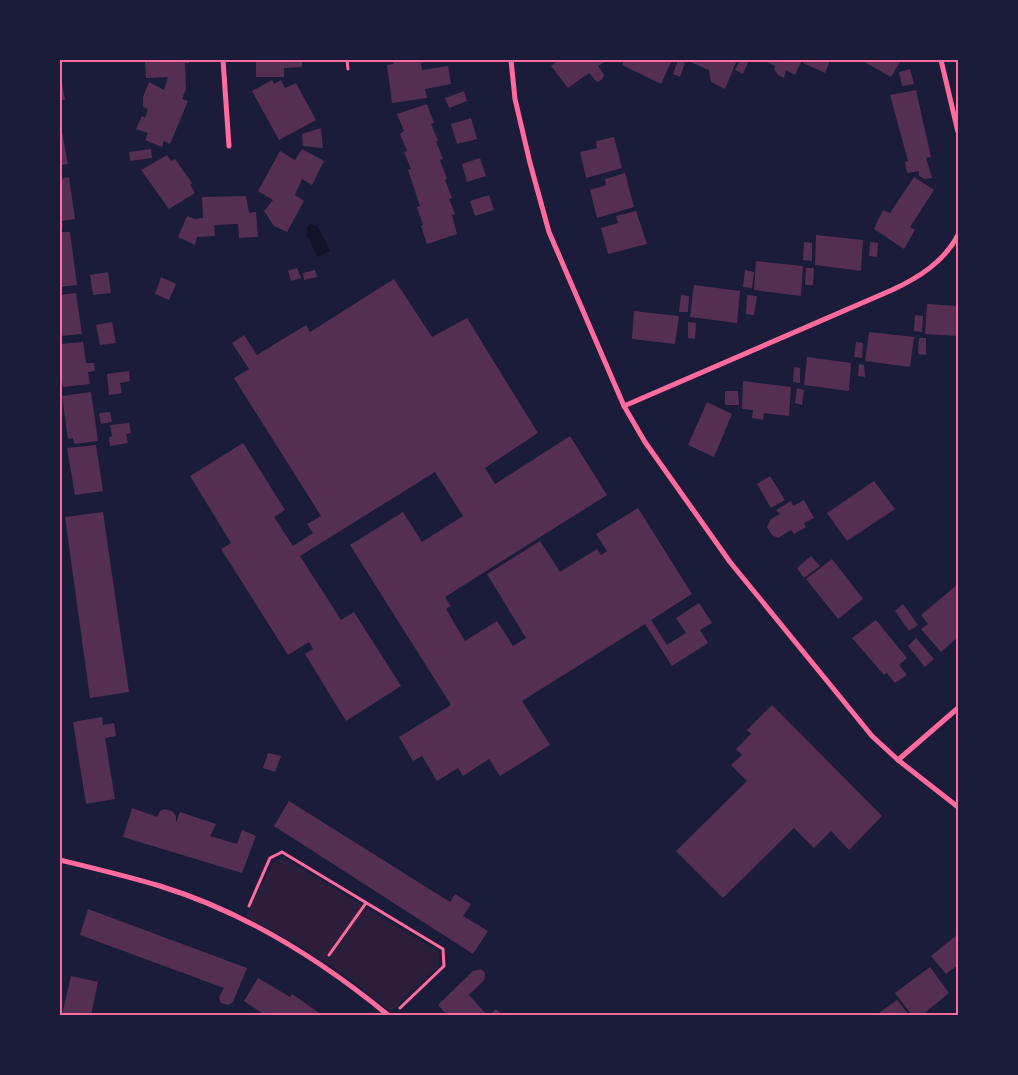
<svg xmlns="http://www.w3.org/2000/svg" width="1018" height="1075" font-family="'PT Sans',sans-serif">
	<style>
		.green { fill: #2a1e3b }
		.water { fill: #12122b }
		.building { fill: #542f53 }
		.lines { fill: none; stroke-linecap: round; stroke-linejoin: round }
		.path { stroke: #ff6b9d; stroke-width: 3 }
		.minor { stroke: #ff6b9d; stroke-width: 5 }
		.neatline { fill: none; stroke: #ff6b9d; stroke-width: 2 }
	</style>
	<rect width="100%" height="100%" fill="#1b1b3a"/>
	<polygon class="green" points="283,857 439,952 439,966 391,1012 345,975 303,948 246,917 273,862"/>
	<polygon class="water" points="310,224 318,227 330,251 318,257 306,234 307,233 307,227"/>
	<g class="building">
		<polygon points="145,60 189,60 189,63 185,63 186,89 182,99 188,101 170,144 164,141 162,147 145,140 148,133 136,129 142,116 145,118 148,109 143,107 143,97 149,82 164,90 168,77 146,78"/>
		<polygon points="256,60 302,60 302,67 284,68 284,77 256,77"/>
		<polygon points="393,60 431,60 421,63 422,70 448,66 451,84 425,89 427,98 392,103 387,65 394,64"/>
		<polygon points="559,60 607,60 598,66 604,75 602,79 598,82 595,80 589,73 568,88 551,66"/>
		<polygon points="624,60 672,60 661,84 622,65"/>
		<polygon points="678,60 685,63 680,77 673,74"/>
		<polygon points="686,60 737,60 725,89 711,82 709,70"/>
		<polygon points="740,60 749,60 743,74 735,70"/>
		<polygon points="763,60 802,60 795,75 786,70 784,78 778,75 774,69 775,66"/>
		<polygon points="804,60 830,60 825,73 803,63"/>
		<polygon points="861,60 901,60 891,77"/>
		<polygon points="910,69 914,84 902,86 899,72"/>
		<polygon points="60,71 65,100 60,100"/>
		<polygon points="272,80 274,84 281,80 285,88 296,83 316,120 279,140 252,91"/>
		<polygon points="916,90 931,157 926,158 932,178 925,179 919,176 919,171 907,173 905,162 908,161 890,95"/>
		<polygon points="464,91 467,101 449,108 445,98"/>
		<polygon points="427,104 434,123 431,124 438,141 436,141 443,159 440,160 447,179 445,180 452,198 449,199 455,214 452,215 457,234 427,244 421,226 423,225 417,207 420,206 408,170 411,169 404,152 407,151 400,134 404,131 397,114"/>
		<polygon points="471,118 477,139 457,144 451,124"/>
		<polygon points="60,121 68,164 60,165"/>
		<polygon points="321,128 323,148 303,146 302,134"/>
		<polygon points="614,137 622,168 586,178 580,152 597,148 596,141"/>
		<polygon points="151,149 152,158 130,161 129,152"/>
		<polygon points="302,149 324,161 312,185 302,179 295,195 304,201 287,232 274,226 264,211 273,200 258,191 280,151 295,160"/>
		<polygon points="167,155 171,161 175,159 192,183 190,185 195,193 169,209 141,170"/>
		<polygon points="480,158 486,176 467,182 462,164"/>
		<polygon points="625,173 634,207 597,218 590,190 606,185 605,179"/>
		<polygon points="69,177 75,219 62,221 63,227 60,228 60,179"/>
		<polygon points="914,177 934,190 910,227 915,230 904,249 874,229 883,210 890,213"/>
		<polygon points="489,195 494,210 475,216 470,201"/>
		<polygon points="246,196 249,213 256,212 258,237 239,238 238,224 214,225 215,236 197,237 195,245 178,237 187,216 195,219 203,218 202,197"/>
		<polygon points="636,211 647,244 608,254 601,228 618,223 616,216"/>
		<polygon points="60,232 70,232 77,285 60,287"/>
		<polygon points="816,235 863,240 861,271 815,265"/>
		<polygon points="804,242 812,243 812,261 803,260"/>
		<polygon points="870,242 878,243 877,257 869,256"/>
		<polygon points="756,261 803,266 801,296 754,290"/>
		<polygon points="297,268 301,278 291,281 288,271"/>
		<polygon points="806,268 814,268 813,285 805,285"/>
		<polygon points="315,270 317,277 304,280 303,273"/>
		<polygon points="745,270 754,272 752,288 743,287"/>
		<polygon points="108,272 111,293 93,295 90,275"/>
		<polygon points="161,277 176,284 169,300 155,294"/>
		<polygon points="394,279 432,337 467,318 538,433 485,468 495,484 570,436 607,495 445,597 451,606 446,609 465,641 497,621 513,646 526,638 487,574 540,541 560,572 597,549 601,555 607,551 596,534 638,508 692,594 651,620 667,645 686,633 676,618 699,603 712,623 700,630 708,643 672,666 645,624 522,701 550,745 500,776 489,759 463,776 458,768 437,781 422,756 413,761 399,737 451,705 350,545 403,512 422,542 463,516 435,472 300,556 341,620 354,612 401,686 346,721 305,654 313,649 309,642 288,655 221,549 231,543 190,476 243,443 285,510 274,517 293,546 313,533 307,524 321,516 234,378 249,369 232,343 244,335 257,355 306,325 310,332"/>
		<polygon points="694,285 740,291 737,323 690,317"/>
		<polygon points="76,293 82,334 60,336 60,295"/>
		<polygon points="681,295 689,296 688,312 679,312"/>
		<polygon points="747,295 757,296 754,315 746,314"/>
		<polygon points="927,304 958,306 958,336 925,334"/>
		<polygon points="634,311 679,316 675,344 632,339"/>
		<polygon points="915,315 923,316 922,332 914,331"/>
		<polygon points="112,322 116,343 100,345 96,325"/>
		<polygon points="688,322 696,323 695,339 688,338"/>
		<polygon points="869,332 914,337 910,367 865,361"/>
		<polygon points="919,338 926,338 926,355 918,354"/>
		<polygon points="83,342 86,363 94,363 95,371 88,372 90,384 63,387 60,369 60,344"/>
		<polygon points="856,342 863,343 862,358 854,357"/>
		<polygon points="807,357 851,363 849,391 804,385"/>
		<polygon points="859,364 864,365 865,377 858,376"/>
		<polygon points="794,367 800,368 800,383 793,382"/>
		<polygon points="129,371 130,381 120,383 122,393 109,395 107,374"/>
		<polygon points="743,381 791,387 789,416 764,413 763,420 752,418 753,410 742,409"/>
		<polygon points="797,388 804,390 802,405 795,403"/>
		<polygon points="725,391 738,391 739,405 725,405"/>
		<polygon points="91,392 98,441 74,444 73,438 68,439 62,396"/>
		<polygon points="707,402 732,414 714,457 688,445"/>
		<polygon points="110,412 112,422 101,424 99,413"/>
		<polygon points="129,423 131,433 126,434 128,443 110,446 109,437 112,436 110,425"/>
		<polygon points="96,445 103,491 75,495 67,448"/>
		<polygon points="770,476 785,500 771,508 757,484"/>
		<polygon points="874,481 895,509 847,541 827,513"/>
		<polygon points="804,500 814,518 804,523 806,527 794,534 791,530 778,538 772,535 767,527 771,519 780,514 776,510 791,501 793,506"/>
		<polygon points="103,512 129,692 90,698 65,517"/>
		<polygon points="811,556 820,566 804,578 797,568"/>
		<polygon points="832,559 863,599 838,619 806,579"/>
		<polygon points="958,584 958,637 941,652 921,629 928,624 921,615"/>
		<polygon points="903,604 918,625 909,631 895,611"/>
		<polygon points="876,620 907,658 899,665 907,675 895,683 887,673 884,675 852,638"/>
		<polygon points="916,638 934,659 925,667 908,646"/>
		<polygon points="772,705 882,816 849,850 831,831 814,848 794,828 723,898 676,851 747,781 731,765 742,755 736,749 751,734 747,730"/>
		<polygon points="102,717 103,725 114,723 116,736 105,738 115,799 86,804 73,722"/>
		<polygon points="268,753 281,756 275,772 263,768"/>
		<polygon points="289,801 450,902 455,894 471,904 463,916 488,931 473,954 274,826"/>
		<polygon points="132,808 157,817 160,811 165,809 172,811 176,816 176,823 180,812 216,824 210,836 237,844 242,830 256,836 242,873 123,837"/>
		<polygon points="88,909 247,968 233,1002 228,1005 221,1003 219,997 224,988 80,935"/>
		<polygon points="958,934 958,965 946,974 931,956"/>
		<polygon points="930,967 949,993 922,1015 912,1015 895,993"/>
		<polygon points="481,969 485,973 484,980 469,995 487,1015 447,1015 438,1005 473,971"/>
		<polygon points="71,976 98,982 91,1015 62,1015"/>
		<polygon points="258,978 290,997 292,994 322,1015 265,1015 244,1001"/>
		<polygon points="897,1000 909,1015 876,1015"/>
		<polygon points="496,1009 502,1015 489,1015"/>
	</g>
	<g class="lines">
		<g class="path">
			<polyline points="347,60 348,69"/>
			<polyline points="249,906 270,858 282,852 443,949 444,966 400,1008"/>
			<polyline points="329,955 366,903"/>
		</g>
		<g class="minor">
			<polyline points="223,60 229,146"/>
			<polyline points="511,60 515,99 530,163 549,232 624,406 645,442 730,562 872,736 898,760 958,807"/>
			<polyline points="941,60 958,132"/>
			<path d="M624 406 892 290C918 278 944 262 958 235"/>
			<polyline points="898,760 958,708"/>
			<path d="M60 860C93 868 127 876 160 886 244 912 320 959 388 1015"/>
		</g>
	</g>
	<rect width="1018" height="1075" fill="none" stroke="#1b1b3a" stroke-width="122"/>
	<rect x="61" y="61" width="896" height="953" class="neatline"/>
</svg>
